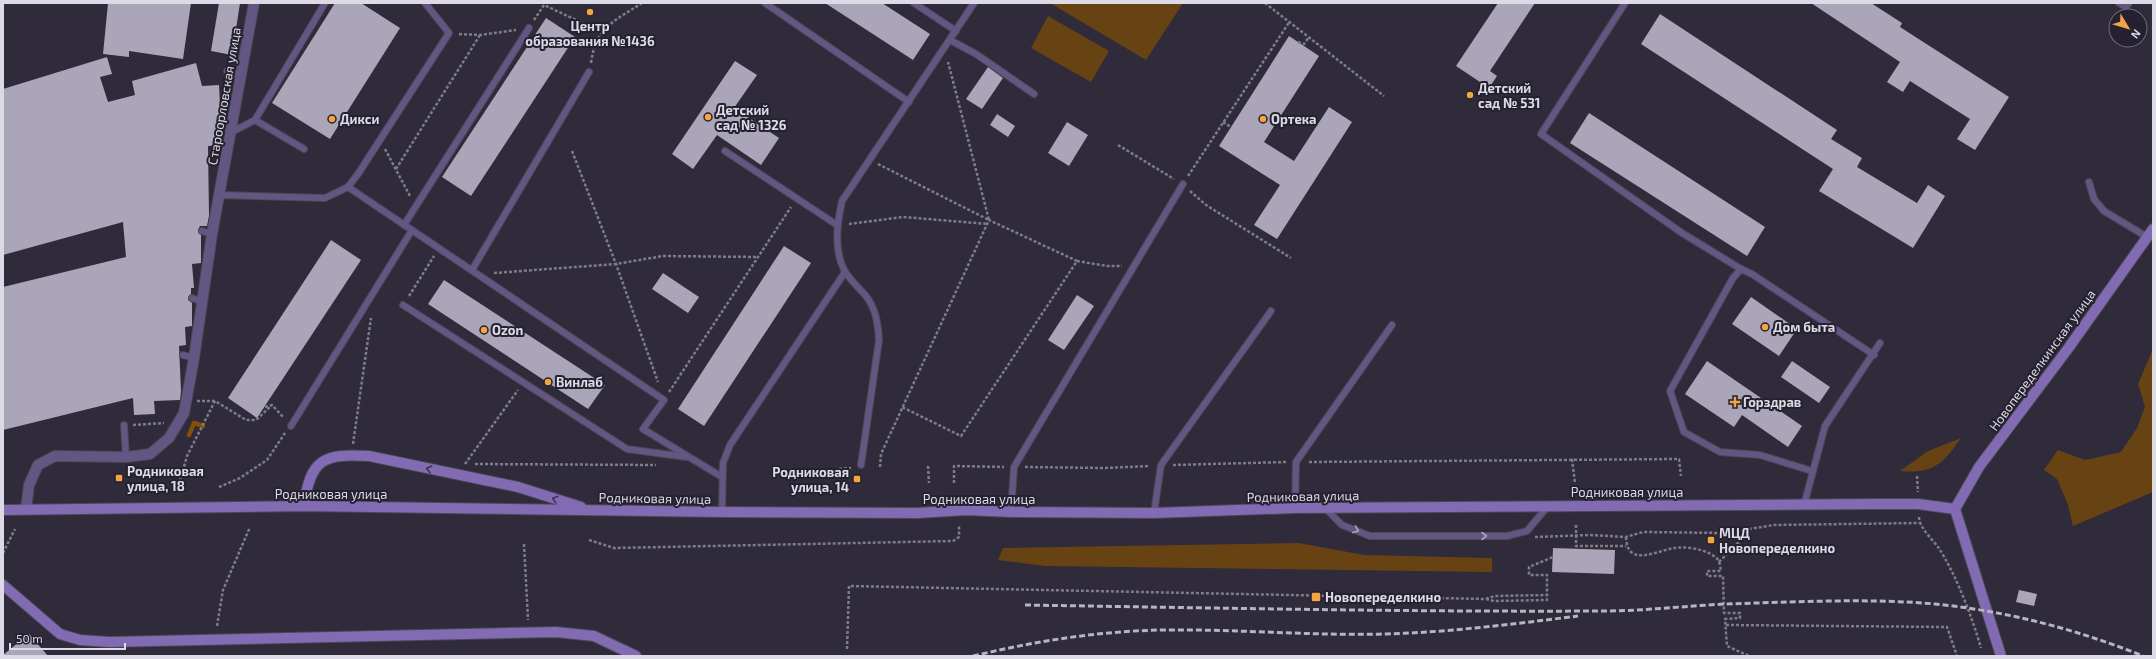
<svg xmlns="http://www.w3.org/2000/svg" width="2156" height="659" font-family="'Exo 2',sans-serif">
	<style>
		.green { fill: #674213 }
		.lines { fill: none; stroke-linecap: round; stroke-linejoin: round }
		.stream { stroke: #825007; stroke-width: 4.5 }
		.building { fill: #aaa5b8 }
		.lane-casing { stroke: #4b4755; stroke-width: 8 }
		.street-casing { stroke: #4b4755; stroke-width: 12 }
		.secondary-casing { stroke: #4b4755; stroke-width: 12 }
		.path { stroke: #7f7c89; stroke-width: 2.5; stroke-dasharray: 3 2; stroke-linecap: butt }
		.lane { stroke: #635683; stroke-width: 6 }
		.street { stroke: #635683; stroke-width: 10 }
		.secondary { stroke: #826bb3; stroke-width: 10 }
		.rail { stroke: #b7b5c0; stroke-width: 3; stroke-dasharray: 6 3; stroke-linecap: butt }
		.oneway { stroke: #3c3451 }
		.oneway2 { stroke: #aca5bd }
		.poi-dot { fill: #f4a443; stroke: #252130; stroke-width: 1.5 }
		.labels { text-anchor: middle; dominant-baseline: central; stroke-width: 4; stroke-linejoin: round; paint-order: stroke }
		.poi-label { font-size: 13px; font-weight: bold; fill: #dcdae4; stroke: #252130; text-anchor: start }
		.street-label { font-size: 13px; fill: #dcdae4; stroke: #252130 }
	</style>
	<rect width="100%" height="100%" fill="#2f2b3a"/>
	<g class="green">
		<polygon points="1050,3 1183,3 1146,60"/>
		<polygon points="1048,16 1109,51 1091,82 1031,48"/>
		<polygon points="2153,349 2153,492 2073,526 2068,505 2057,479 2044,470 2058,450 2085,460 2121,452 2137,428 2145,407 2138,384"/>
		<path d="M1961 438C1943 464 1933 474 1900 471L1928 451Z"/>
		<polygon points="1299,543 1364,555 1492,558 1492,572 1045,566 998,560 1003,548"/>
	</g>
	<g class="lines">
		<polyline class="stream" points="189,435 194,423 203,426"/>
	</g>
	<g class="building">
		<polygon points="108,3 191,3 183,59 129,51 129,57 103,54"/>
		<polygon points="219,3 240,3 232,55 211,51"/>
		<polygon points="335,3 361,3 400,28 330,139 272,103"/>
		<polygon points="825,3 882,3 930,34 913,60"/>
		<polygon points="1498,3 1535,3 1490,71 1497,76 1489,88 1456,66"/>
		<polygon points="1811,3 1871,3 1902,23 1900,27 2009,97 1975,150 1957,139 1970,119 1910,81 1903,92 1887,82 1900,62"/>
		<polygon points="1660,14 1837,130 1831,139 1862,158 1857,167 1917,203 1928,185 1945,196 1913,248 1819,191 1833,169 1641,44"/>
		<polygon points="546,18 575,37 471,196 442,177"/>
		<polygon points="1289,36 1319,56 1264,142 1294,161 1329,107 1352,122 1277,239 1254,225 1280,185 1219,146"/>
		<polygon points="107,57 112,74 100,77 108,102 135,95 132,81 196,63 202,86 219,85 222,143 222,145 208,146 209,216 207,226 200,226 198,230 201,235 201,263 192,264 194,288 191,288 191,294 188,298 192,303 192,326 185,327 186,345 179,346 181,391 180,400 154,401 155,414 134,415 133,398 3,430 3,287 126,257 123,222 3,255 3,89"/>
		<polygon points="735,61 757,75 734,108 779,138 761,165 717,135 693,169 672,154"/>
		<polygon points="988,67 1003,78 982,109 966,99"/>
		<polygon points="1589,113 1765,227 1747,256 1570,143"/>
		<polygon points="997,114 1015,126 1008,137 990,125"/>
		<polygon points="1067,122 1088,135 1069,166 1048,153"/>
		<polygon points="331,240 361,260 257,418 228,398"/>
		<polygon points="784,246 811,263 704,426 678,409"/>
		<polygon points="663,273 699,297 688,313 652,289"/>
		<polygon points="444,280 605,385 588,409 428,304"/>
		<polygon points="1077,295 1094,306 1064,350 1048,340"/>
		<polygon points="1751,297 1797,329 1779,356 1732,324"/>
		<polygon points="1707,361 1802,426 1788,447 1742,415 1734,427 1685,394"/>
		<polygon points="1792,361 1830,387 1819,403 1781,377"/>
		<polygon points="1553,548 1615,550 1614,574 1552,572"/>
		<polygon points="2019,590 2037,594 2034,606 2016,602"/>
		<polygon points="29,634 48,656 3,656 3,655"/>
	</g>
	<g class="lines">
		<g class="lane-casing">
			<g id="lane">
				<polyline points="765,3 909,102"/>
				<polyline points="914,3 956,31"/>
				<polyline points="1625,3 1541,134 1682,233 1741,269 1752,274 1874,355"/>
				<polyline points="2119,3 2126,7 2129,3"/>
				<polyline points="950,40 976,54 1034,94"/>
				<polyline points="227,71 241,76"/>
				<polyline points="255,120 304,149"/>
				<polyline points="232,132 255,120 325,3"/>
				<polyline points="725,151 837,225"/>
				<polyline points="2089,182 2094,199 2104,211 2147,237"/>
				<polyline points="348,187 664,400 643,429 722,477"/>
				<polyline points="220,195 325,198 348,187 358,174 449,33 425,3"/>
				<polyline points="404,225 529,28"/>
				<polyline points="202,231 212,234"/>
				<polyline points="1741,269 1733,278 1670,391 1684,432 1720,452 1760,455 1812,471"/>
				<polyline points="472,270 589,72"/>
				<polyline points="192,298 203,302"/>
				<polyline points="403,305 627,449 686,457"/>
				<polyline points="183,355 194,358"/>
				<polyline points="124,425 126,457"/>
				<polyline points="291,426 412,230"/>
				<path d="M861 465 879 340C878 324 876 309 866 296 859 288 852 282 846 273 833 252 837 224 842 201L974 3"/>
				<polyline points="1804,505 1825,426 1880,343"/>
				<polyline points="1295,508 1296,462 1392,325"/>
				<polyline points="1325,508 1342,525 1370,536 1507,536 1527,531 1548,506"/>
				<polyline points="722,512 723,463 730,445 845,272"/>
				<polyline points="1011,512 1014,467 1183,184"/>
				<polyline points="1154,513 1161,465 1271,311"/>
			</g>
		</g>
		<g class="street-casing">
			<polyline id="street" points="26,509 29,485 38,465 55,456 126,457 150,454 169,438 184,413 194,358 212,234 254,3"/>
		</g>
		<g class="secondary-casing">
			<g id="secondary">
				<path d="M304 506C310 459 324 453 369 456L518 487 581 507"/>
				<polyline points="1955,509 1979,467 2067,350 2153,229"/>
				<polyline points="1955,509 2001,656"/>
				<polyline points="3,510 304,506 722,512 917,513 967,510 1011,512 1154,513 1295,508 1873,504 1918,504 1955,509"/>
				<polyline points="3,585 60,634 80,640 109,642 556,632 594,636 636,656"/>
			</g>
		</g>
		<g class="path">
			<polyline points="1265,3 1384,96"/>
			<polyline points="534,20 544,5 587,25 604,28"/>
			<polyline points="459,34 480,35 516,30"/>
			<polyline points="1298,42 1304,44 1309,37"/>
			<path d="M591 63C596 27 613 22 642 3"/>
			<polyline points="1223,122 1231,127"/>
			<polyline points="1118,145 1174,179"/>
			<polyline points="385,149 410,196"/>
			<polyline points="572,151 616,264 658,382"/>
			<polyline points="878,164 989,220 948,62"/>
			<polyline points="396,169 480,35"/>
			<polyline points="1188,176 1290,21"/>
			<polyline points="1190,191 1206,205 1291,258"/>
			<polyline points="849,224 903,217 988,224"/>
			<polyline points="1077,261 1107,266 1122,266"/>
			<polyline points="494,273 616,264 663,256 758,257"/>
			<polyline points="409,296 434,256"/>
			<polyline points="669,392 791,207"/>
			<polyline points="197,401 215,401 246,420 256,420 272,405"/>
			<polyline points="265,407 272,405 284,418"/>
			<polyline points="133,425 164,423"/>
			<polyline points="353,444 371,318"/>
			<polyline points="1572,459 1575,483"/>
			<polyline points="1309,462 1679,459 1681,476"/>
			<polyline points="465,464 518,390"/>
			<polyline points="475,464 656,465"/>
			<polyline points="1173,465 1286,462"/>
			<polyline points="928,466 929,483"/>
			<polyline points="880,467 881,454 989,220 1077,261 961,436 902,407"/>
			<polyline points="1025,467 1105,468 1150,466"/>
			<polyline points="1917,476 1918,492"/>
			<polyline points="180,481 187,456 215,401"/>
			<polyline points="954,483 954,466 1004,467"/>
			<polyline points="839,484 839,469 851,468"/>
			<polyline points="219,487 240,478 267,460 285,433"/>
			<path d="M1919 517C1919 527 1931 538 1938 547 1956 574 1972 617 1981 648"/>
			<polyline points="1576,525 1576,546 1626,546"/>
			<polyline points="1535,537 1590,535 1626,537 1643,532 1724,533 1774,525 1919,523"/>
			<path d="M1626 537C1627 568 1656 551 1674 548 1685 546 1706 549 1715 557 1720 560 1720 566 1721 571H1707V576H1723L1724 613H1740V618L1725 619 1727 646 1749 656"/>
			<polyline points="589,540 614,548 953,541 959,537 959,526"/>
			<polyline points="524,544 528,620"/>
			<polyline points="3,553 15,529"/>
			<polyline points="1719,562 1741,540 1745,530"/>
			<polyline points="1486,599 1494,601 1547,600 1547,595"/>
			<polyline points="1726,625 1947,627 1957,656"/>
			<polyline points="217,626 223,590 250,527"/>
			<polyline points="847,649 849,586 1485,599 1495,596 1547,595 1547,575 1529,575 1529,567 1553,557"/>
		</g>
		<use href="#lane" class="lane"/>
		<use href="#street" class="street"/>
		<use href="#secondary" class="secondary"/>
		<g class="rail">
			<path d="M1025 605C1217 608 1410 612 1602 611 1643 611 1684 606 1726 604 1794 602 1868 598 1935 604 2006 611 2076 629 2143 656"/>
			<path d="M973 656C1036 641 1099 631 1163 630 1238 629 1312 636 1386 634 1451 632 1514 624 1578 616"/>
		</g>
	</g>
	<defs><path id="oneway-chevron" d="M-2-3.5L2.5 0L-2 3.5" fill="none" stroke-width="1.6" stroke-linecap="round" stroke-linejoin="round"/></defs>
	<g class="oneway">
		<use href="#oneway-chevron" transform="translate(429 469) rotate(-168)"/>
		<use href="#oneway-chevron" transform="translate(555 499) rotate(-163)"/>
	</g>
	<g class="oneway2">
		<use href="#oneway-chevron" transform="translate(1356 530) rotate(23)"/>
		<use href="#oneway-chevron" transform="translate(1484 536)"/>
	</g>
	<g class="poi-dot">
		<circle cx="590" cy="12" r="4"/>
		<circle cx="1470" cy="95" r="4"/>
		<circle cx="708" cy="117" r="4"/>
		<circle cx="332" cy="119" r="4"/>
		<circle cx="1263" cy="119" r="4"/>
		<circle cx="1765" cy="327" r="4"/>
		<circle cx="484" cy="330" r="4"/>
		<circle cx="548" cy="382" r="4"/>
		<path d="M1733 396h4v4h4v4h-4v4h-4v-4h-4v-4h4z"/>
		<rect x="115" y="474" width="8" height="8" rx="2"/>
		<rect x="853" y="475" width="8" height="8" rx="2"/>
		<rect x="1707" y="536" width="8" height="8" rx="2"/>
		<rect x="1311" y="592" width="10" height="10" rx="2"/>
	</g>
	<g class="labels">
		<g class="poi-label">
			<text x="590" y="26" text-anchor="middle">Центр<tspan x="590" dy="15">образования №1436</tspan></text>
			<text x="1478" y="88">Детский<tspan x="1478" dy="15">сад № 531</tspan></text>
			<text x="716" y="110">Детский<tspan x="716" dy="15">сад № 1326</tspan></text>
			<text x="340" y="119">Дикси</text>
			<text x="1271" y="119">Ортека</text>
			<text x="1773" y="327">Дом быта</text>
			<text x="492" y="330">Ozon</text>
			<text x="556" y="382">Винлаб</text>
			<text x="1743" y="402">Горздрав</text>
			<text x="127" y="471">Родниковая<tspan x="127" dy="15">улица, 18</tspan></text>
			<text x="849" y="472" text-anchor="end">Родниковая<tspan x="849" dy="15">улица, 14</tspan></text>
			<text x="1719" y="533">МЦД<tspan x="1719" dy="15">Новопеределкино</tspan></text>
			<text x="1325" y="597">Новопеределкино</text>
		</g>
		<g class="street-label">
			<text transform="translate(224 96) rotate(-80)">Староорловская улица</text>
			<text transform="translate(2042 360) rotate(-54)">Новопеределкинская улица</text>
			<text x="1627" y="492">Родниковая улица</text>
			<text x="331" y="494">Родниковая улица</text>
			<text transform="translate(1303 496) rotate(-1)">Родниковая улица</text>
			<text transform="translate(655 498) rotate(1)">Родниковая улица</text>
			<text x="979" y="499">Родниковая улица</text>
		</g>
	</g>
	<rect width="2156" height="659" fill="none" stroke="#dcdae4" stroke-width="8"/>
	<g transform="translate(2128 28) rotate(128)"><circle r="19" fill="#252130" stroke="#6e6b78"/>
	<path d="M0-3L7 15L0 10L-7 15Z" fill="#f4a443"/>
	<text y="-6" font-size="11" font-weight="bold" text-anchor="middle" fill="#dcdae4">N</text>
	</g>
	<path d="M10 643v6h115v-6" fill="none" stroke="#dcdae4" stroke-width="2"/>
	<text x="16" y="643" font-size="12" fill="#dcdae4" stroke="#252130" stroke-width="3" paint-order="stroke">50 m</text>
</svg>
